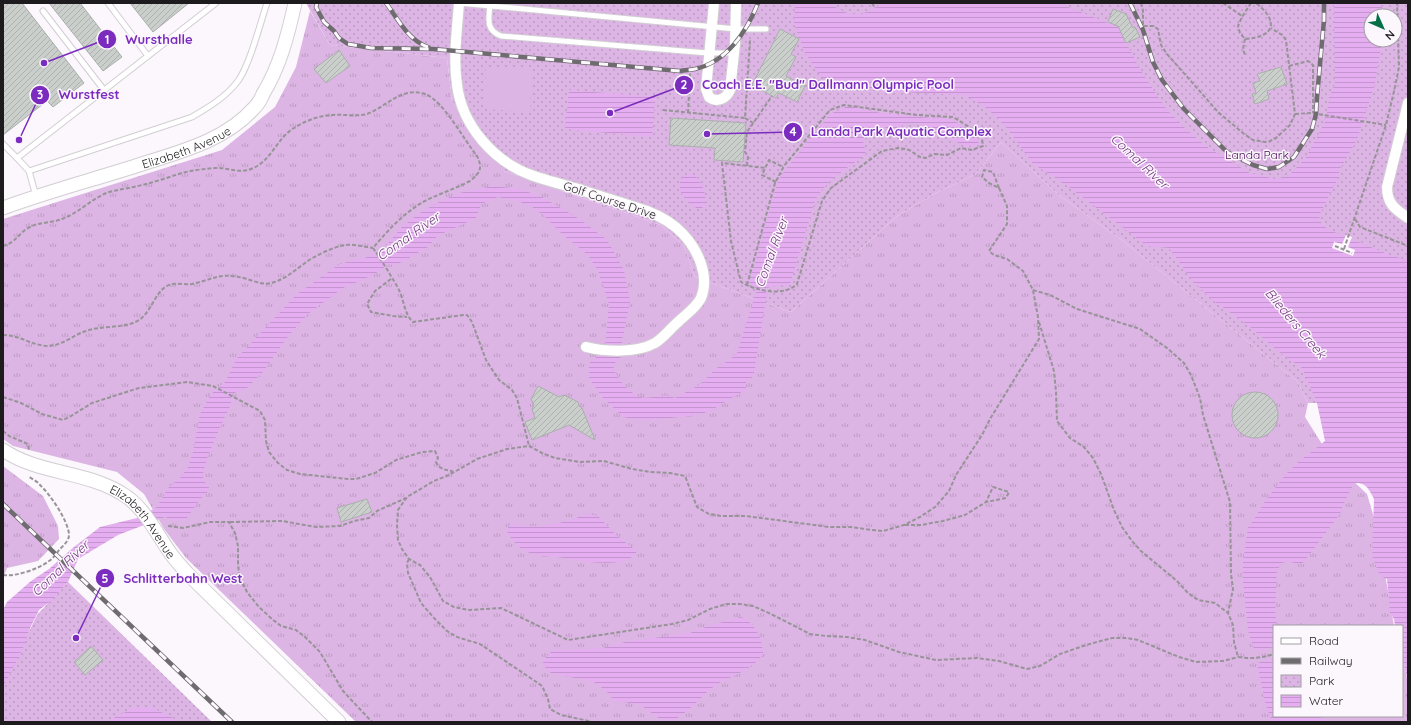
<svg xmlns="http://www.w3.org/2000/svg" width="1411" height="725" font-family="Quicksand,sans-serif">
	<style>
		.grass { fill: url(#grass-tufts) }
		.park { fill: url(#park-dots); fill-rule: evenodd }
		.pitch { fill: #dcb5e4 }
		.water { fill: url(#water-rules) }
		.pier { fill: #fbf7fc }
		.building { fill: url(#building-hatch); stroke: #aaafac }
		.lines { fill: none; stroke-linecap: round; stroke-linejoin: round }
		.service-casing { stroke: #d2ced3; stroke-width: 7 }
		.minor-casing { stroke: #d2ced3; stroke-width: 12 }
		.tertiary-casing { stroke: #d2ced3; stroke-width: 15 }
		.path { stroke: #979498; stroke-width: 2; stroke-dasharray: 4 2; stroke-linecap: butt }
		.service { stroke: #fff; stroke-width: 5 }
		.minor { stroke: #fff; stroke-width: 10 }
		.tertiary { stroke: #fff; stroke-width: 13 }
		.rail-casing { stroke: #6e6c6f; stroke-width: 4.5 }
		.rail { stroke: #fbf7fc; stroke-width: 3; stroke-dasharray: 9; stroke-linecap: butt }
		.labels { text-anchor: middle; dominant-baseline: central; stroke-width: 3; stroke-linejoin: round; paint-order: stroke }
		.street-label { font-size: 12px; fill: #1d1b1d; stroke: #fbf7fc }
		.park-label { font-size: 12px; fill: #4c075a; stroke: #fbf7fc }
		.water-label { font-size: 13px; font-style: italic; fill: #753583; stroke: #fbf7fc }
		.leader { fill: none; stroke: #7b2cbf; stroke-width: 1.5 }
		.callout-dot { fill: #7b2cbf; stroke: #fbf7fc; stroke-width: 1.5 }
		.mark-label { font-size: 12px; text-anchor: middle; font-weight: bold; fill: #fff }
		.callout-label { font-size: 13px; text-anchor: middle; font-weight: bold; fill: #7b2cbf; stroke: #fbf7fc; stroke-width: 3; stroke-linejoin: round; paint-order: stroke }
	</style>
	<defs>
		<pattern id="grass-tufts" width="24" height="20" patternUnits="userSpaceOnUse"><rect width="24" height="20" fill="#dcb5e4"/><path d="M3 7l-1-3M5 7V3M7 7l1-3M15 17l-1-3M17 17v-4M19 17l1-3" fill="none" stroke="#bc9bc3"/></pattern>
		<pattern id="park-dots" width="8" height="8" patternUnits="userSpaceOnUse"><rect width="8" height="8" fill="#dcb5e4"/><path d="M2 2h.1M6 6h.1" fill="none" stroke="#bc9bc3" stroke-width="1.8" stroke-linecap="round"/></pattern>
		<pattern id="water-rules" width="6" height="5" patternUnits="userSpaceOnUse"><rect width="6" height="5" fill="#e5aef1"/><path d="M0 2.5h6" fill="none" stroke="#c495ce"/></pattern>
		<pattern id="building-hatch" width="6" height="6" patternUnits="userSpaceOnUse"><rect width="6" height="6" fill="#cacfcc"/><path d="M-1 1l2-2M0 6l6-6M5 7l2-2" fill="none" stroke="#adb1af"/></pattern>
	</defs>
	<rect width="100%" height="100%" fill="#fbf7fc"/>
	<g class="grass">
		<polygon points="310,11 330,45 447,58 452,102 504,171 661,225 684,246 695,277 791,312 897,216 936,193 976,174 1001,142 1059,195 1123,241 1297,381 1308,403 1305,417 1334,463 1367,494 1377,528 1394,626 1274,626 1274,716 1402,716 1402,658 1408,682 1408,722 356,722 186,558 164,529 144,494 117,472 13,446 3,439 3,219 222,150 275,107 296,67"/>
		<polygon points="3,466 43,496 58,526 59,539 38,561 7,568 3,578"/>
	</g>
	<g class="park">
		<path d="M307 3H1408V403H1308L1297 381 1123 241 1059 195 1001 142 976 174 936 193 897 216 791 312 695 277 684 246 661 225 504 171 475 146 452 102 447 58 330 45 307 5ZM1371 16H1395V40H1371Z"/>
		<polygon points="68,582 212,722 3,722 3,686 15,661 37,615"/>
	</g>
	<polygon class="pitch" points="486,67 532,68 530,112 484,109"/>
	<g class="water">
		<path d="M795 3H827L847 13 860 15 884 3H1058L1118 27 1141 71 1167 110 1186 129 1207 147 1250 173 1275 179 1288 176 1305 159 1326 120 1329 97 1335 84 1334 3H1378C1383 7 1384 10 1384 16H1371V40H1382L1375 84 1357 140 1340 169 1338 178 1320 214 1319 220 1327 229 1385 253 1408 261V680L1402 660V626H1395L1394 619 1390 613 1387 579 1380 576 1372 556 1374 499C1369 489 1366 482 1354 483L1343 505 1340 514 1304 562 1300 564 1286 561 1281 564 1277 571 1275 612 1277 626H1274V647L1262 650 1254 649 1248 631 1243 582V562L1248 526 1253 521 1263 504 1285 475 1297 463 1325 441 1317 403 1302 368 1279 352 1250 327 1210 298 1191 279 1169 248 1147 246 1065 184 1033 164 1003 123 984 106 964 95 881 91 837 84 821 77 805 53 794 24Z"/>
		<polygon points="569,90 655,97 652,137 565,129"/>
		<path d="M848 106 881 113 931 118C949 115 962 125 976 134L979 145 964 146 946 136 939 135 932 132 921 124 913 123 905 124 890 133 885 127 871 129 865 131 863 141 866 154C848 168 826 180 815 201L790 284 758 289 767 293 754 373 752 378 746 382V388L745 390 715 408 702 414 689 416 650 420 628 418 623 417 602 397 591 381 589 378V366L590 362H592L605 347 609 304 598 271 588 255 562 234 543 215 532 207 518 201 498 197 481 204 476 218 437 236 428 247 402 262 394 265 389 264 373 275 343 288 309 313 289 335 262 373 246 389 231 394V404C224 419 203 462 203 477 204 481 206 484 209 487L207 493 200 499 187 518 175 521 165 517 118 535 78 559 68 582 51 601 39 610 31 626 23 648 3 688V610L7 602 31 581 49 569 74 547 100 527 137 518 157 507 168 488 180 478 188 467 193 452 200 414 211 394 225 382 237 358 297 294 338 265 353 260 365 258 384 248 402 227 418 214 437 203 459 193 493 186 520 189 542 197 581 220 607 240 624 270 630 301 622 342 621 357C619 359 616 361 614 364 611 374 631 394 640 397 650 400 662 392 675 398L699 385 718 367 729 360 737 353 757 289 749 283 777 183 785 170 830 114Z"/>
		<path d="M688 174C701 174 706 193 706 204L701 209C688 209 668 182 688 174Z"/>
		<path d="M587 514 594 515 599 517 617 536 633 548 636 552V554C619 570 579 560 557 557 549 556 540 556 533 554 521 550 513 543 507 532L508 527 511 524C538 529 562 524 587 514Z"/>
		<path d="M741 617C755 622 763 640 763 654 753 669 734 675 719 683 702 694 690 712 672 721L660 719 639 704 616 701 612 699 609 694 602 688 594 682 551 673 546 669 543 663 545 658 553 650H580L603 648 625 642 690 633 708 626Z"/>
		<polygon points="1274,659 1274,716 1319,716 1327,722 1272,722 1265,702 1257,663"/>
		<polygon points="133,708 153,708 173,718 177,722 106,722"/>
	</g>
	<polygon class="pier" points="1346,235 1352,237 1348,247 1355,250 1353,256 1332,248 1334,242 1342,244"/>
	<g class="building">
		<polygon points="3,3 22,3 84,83 53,107 47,101 3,135"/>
		<polygon points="49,3 80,3 122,57 103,71"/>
		<polygon points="130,3 189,3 153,32"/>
		<polygon points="1113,9 1126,14 1133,28 1135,27 1140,37 1126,43 1118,26 1108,22"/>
		<polygon points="780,29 799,39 791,54 796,57 786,76 805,86 797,102 779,93 776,98 752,85"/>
		<polygon points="339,50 350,66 326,83 314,69"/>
		<polygon points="1281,67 1287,84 1267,91 1269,99 1255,104 1252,94 1256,93 1253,83 1260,81 1257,74"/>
		<polygon points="671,118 746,123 743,162 714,160 715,148 669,145"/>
		<polygon points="538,386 559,397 564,395 578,402 579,406 582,408 595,440 569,425 532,440 525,422 535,418 532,409 534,405 531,399"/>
		<circle cx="1255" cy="415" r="23"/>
		<polygon points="367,499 372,512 341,522 337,508"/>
		<polygon points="91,646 103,660 85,675 74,662"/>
	</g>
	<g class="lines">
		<g class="service-casing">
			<g id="service">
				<polyline points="108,3 148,56"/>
				<polyline points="459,3 736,29 766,29"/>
				<path d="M490 4C489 18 485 30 501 36L708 53H733"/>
				<polyline points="43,11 104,90"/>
				<polyline points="3,144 17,158"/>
				<path d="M29 171 192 117C209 107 226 97 238 81 250 64 260 24 267 3"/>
				<polyline points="36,196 29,171 17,158 216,3"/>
			</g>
		</g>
		<g class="minor-casing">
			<g id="minor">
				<path d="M459 3C457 30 453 58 457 85 462 125 493 161 531 175 545 180 560 184 575 188 599 196 623 203 647 211 660 216 673 223 683 234 698 250 710 276 701 298 696 308 685 315 678 322 670 329 663 338 655 343 637 353 606 352 586 347"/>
				<path d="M714 3 706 89 709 97C717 103 726 99 730 90L735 44 736 3"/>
				<path d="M1408 103 1387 187C1387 204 1395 209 1408 218"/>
			</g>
		</g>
		<g class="tertiary-casing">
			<g id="tertiary">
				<path id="s1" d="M3 208C49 191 96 179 142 164 183 151 226 140 255 107 258 104 261 99 263 94 280 66 288 35 295 3"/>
				<path id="s2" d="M3 450C38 474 85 471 121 493 144 506 156 533 171 554 176 561 182 567 187 573L339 722"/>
			</g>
		</g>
		<g class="path">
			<polyline points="872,3 875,8"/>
			<polyline points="1141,3 1143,11 1143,26 1153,26 1158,29 1161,45 1167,54 1218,112 1244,134 1253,140 1265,142 1270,141 1276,138 1290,125 1295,114 1286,40 1282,35 1271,28"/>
			<polyline points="1223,3 1242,16"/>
			<path d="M1251 3 1242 17 1238 26 1240 33 1245 39C1274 37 1280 22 1256 3"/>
			<polyline points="1245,39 1243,49 1245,55"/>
			<polyline points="1289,66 1308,61 1313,65 1313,113"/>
			<polyline points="663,110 745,118 750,40"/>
			<polyline points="688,113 690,74"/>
			<polyline points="1295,114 1311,113 1386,125"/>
			<polyline points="745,118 753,123"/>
			<polyline points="747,166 748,156 745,152 747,132 772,96"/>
			<polyline points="776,182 762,175 769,160 783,167"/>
			<polyline points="999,188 993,172 984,170 982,177 989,183 999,188 1007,206 1007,224 989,251 994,255 1007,259 1023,271 1033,290 1038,317 1039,339 990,419 982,435 956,475 949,491 935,507 920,517 904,525 883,531 872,530 851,527 829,527 746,516 721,516 709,514 697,507 685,476 670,473 650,472 632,469 604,461 580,462 555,458 542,453 529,446 507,449 477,459 449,475 434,481 407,497 398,510 397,525 398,540 402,549 409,559 420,565 430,577 443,601 454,607 469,610 501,608 568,640 672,624 688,620 710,609 726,604 740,604 753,606 771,614 810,634 826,636 847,637 865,640 899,652 936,660 977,658 999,661 1027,669 1040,666 1060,654 1086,645 1112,638 1127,638 1138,640 1179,657 1196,662 1223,661 1238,657"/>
			<polyline points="1355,219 1360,227 1408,246"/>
			<path d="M3 246C17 242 18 233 30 227 39 222 52 223 62 219 79 213 92 198 109 192 120 189 131 188 142 185 155 182 169 177 182 173 193 170 204 169 215 168 227 167 238 174 251 169 271 162 276 139 294 128 305 121 320 115 333 115 344 114 356 117 367 114 386 107 402 86 425 94 443 100 464 140 477 156 483 168 480 173 470 181 455 189 438 194 423 202 404 213 387 231 373 248 382 261 390 274 398 288 404 299 404 314 413 322L463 315H467L472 322 486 360 493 371 499 380 512 390 517 398 529 446"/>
			<polyline points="1335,246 1352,253"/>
			<polyline points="1344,249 1386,125 1395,87 1399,67 1397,3"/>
			<polyline points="391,279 375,291 367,304 371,312 393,316 407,317"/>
			<path d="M747 285 775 183 784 166 830 110 844 105 917 115 953 117 979 133 982 139 983 146 972 150 961 148 947 155 934 154 926 158 920 157 911 151 906 149 898 148 882 151 831 188 822 201 797 284C784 297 756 291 741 282L731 241 722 163 766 168"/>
			<polyline points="1033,290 1050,295 1077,309 1140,329 1167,348 1184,363 1191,375 1200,398 1203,415 1230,502 1231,574 1233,589 1228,613"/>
			<path d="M1039 322 1054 371 1056 392 1057 421 1070 438 1084 447 1093 458 1101 474 1114 510 1122 527 1132 541 1141 551 1177 581 1188 593 1198 600 1215 603 1228 613 1233 625 1234 642 1238 657C1251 659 1261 658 1274 654"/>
			<path d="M3 335C19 335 31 345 47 346 62 346 73 335 86 331 102 325 125 329 139 320 153 311 156 286 173 284 179 283 186 285 192 284 211 280 218 273 239 277 248 278 261 286 271 283 284 280 294 271 305 263 314 256 335 246 346 245 355 244 365 247 373 248"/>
			<path d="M3 397 21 403 42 414 63 420 71 416 92 403 139 388 187 382 213 386 260 411 265 420 266 441 269 452 278 463 287 470 300 474 348 479H356L375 473 396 460 422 452 435 451 438 458 436 462C439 469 445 470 452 471L450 474"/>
			<polyline points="3,431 9,436 28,444 29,450"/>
			<polyline points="230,522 282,521 316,527 340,526 354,521 369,518 377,511 406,498"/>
			<polyline points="905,525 921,525 943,521 965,515 986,502 993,487 1009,492 1006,498 986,502"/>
			<polyline points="168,526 183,528 210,522 229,522 235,533 238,546 238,562 239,576 247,592 259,607 272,619 281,626 296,630 305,637 320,652 343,691 372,722"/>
			<polyline points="409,559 407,563 408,573 421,603 434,618 447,631 457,637 480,644 532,679 542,686 548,699 550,709 561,715 593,722"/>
			<path d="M3 575C15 577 39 569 49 561 54 558 57 552 61 548 65 544 69 540 69 535 69 522 50 494 40 485 37 481 32 479 28 476"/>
		</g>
		<use href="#service" class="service"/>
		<use href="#minor" class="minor"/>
		<use href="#tertiary" class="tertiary"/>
		<g class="rail-casing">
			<g id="rail">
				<path d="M317 3 316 7 324 22 334 31 339 38 348 44 371 48 433 49 680 71C685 70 690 70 695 69 727 62 747 31 758 3"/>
				<path d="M386 3C398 19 408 40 428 47"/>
				<polyline points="1130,3 1143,30 1153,62 1162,80 1184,109 1227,152 1253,165 1267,169 1279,167 1294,157 1312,129 1316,114 1317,97 1324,20 1324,3"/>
				<polyline points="3,504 232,722"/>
			</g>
		</g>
		<use href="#rail" class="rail"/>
	</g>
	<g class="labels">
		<g class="street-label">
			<text stroke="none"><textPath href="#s1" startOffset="193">Elizabeth Avenue</textPath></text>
			<text transform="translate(610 200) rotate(18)">Golf Course Drive</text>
			<text stroke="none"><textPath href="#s2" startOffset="162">Elizabeth Avenue</textPath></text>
		</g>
		<g class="park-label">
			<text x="1257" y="154">Landa Park</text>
		</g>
		<g class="water-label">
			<text transform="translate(1140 161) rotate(43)">Comal River</text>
			<text transform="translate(408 236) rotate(-35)">Comal River</text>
			<text transform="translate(771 252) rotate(-70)">Comal River</text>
			<text transform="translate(1296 323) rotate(50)">Blieders Creek</text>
			<text transform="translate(60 568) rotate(-44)">Comal River</text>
		</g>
	</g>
	<path class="leader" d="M44 63L107 39M610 113L684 85M19 140L40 95M707 134L793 132M76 638L105 578"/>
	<g class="callout-dot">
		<circle cx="44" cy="63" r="4"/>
		<circle cx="610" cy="113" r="4"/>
		<circle cx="19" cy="140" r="4"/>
		<circle cx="707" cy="134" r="4"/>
		<circle cx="76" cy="638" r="4"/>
		<circle cx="107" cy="39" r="10"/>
		<circle cx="684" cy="85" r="10"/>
		<circle cx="40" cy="95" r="10"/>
		<circle cx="793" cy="132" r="10"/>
		<circle cx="105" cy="578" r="10"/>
	</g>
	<g class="mark-label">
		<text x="107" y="44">1</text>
		<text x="684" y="89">2</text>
		<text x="40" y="99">3</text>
		<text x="793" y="136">4</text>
		<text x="105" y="583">5</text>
	</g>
	<g class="callout-label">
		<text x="159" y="44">Wursthalle</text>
		<text x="828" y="89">Coach E.E. "Bud" Dallmann Olympic Pool</text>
		<text x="89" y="99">Wurstfest</text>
		<text x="901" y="136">Landa Park Aquatic Complex</text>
		<text x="183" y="583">Schlitterbahn West</text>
	</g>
	<rect width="1411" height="725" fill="none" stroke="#1d1b1d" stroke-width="8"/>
	<rect x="1273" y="625" width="130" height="92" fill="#fbf7fc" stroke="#a29fa3"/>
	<rect x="1281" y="638" width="20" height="6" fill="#ffffff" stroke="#a29fa3"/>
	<text x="1309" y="645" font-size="12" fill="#1d1b1d">Road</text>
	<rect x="1281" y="658" width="20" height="6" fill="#6e6c6f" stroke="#a29fa3"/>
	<text x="1309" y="665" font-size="12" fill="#1d1b1d">Railway</text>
	<rect x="1281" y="675" width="20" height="12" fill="url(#park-dots)" stroke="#a29fa3"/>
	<text x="1309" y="685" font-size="12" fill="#1d1b1d">Park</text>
	<rect x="1281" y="695" width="20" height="12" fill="url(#water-rules)" stroke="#a29fa3"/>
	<text x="1309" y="705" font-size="12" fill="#1d1b1d">Water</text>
	<g transform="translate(1383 28) rotate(135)"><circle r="19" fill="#fbf7fc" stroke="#a29fa3"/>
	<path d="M0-3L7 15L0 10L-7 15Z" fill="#047048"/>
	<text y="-6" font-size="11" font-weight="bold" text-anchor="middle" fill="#1d1b1d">N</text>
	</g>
</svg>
